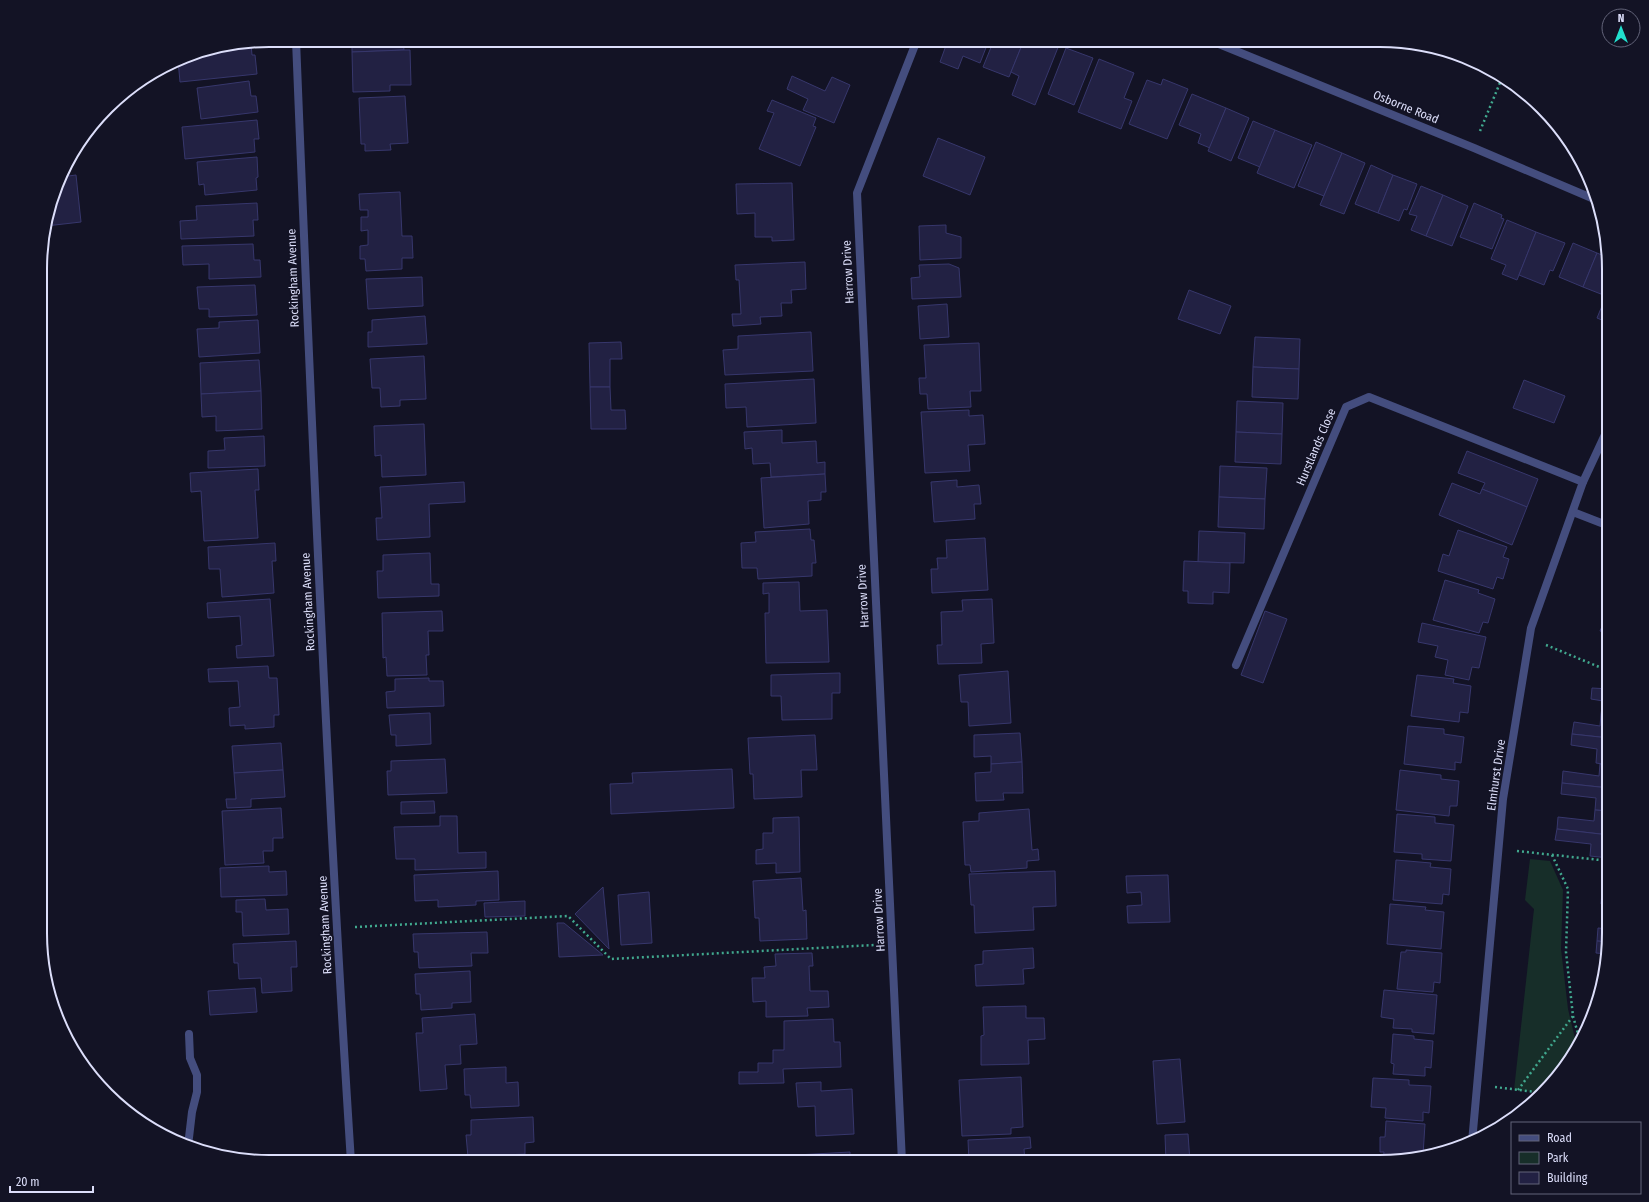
<svg xmlns="http://www.w3.org/2000/svg" width="1649" height="1202" font-family="'Fira Sans Condensed',sans-serif">
	<style>
		.green { fill: #172e29 }
		.building { fill: #222143; stroke: #37376c }
		.lines { fill: none; stroke-linecap: round; stroke-linejoin: round }
		.path { stroke: #41a98f; stroke-width: 2.5; stroke-dasharray: 2 3; stroke-linecap: butt }
		.street { stroke: #444d7e; stroke-width: 8 }
		.labels { text-anchor: middle; dominant-baseline: central; stroke-width: 3.5; stroke-linejoin: round; paint-order: stroke }
		.street-label { font-size: 12px; fill: #dcdefa; stroke: #131325 }
		.rim { fill: none; stroke: #dcdefa; stroke-width: 2 }
	</style>
	<rect width="100%" height="100%" fill="#131325"/>
	<polygon class="green" points="1530,859 1550,861 1563,890 1561,949 1568,1009 1577,1047 1562,1073 1543,1093 1514,1090 1534,909 1525,900"/>
	<g class="building">
		<polygon points="352,40 403,40 404,50 352,52"/>
		<polygon points="948,40 989,40 980,63 963,56 958,69 940,62"/>
		<polygon points="994,40 1024,40 1009,77 983,67"/>
		<polygon points="1024,40 1061,40 1035,105 1012,95 1019,76 1011,72"/>
		<polygon points="251,44 252,55 255,55 257,74 180,82 178,60 181,57"/>
		<polygon points="1066,48 1093,58 1074,105 1048,94"/>
		<polygon points="404,50 410,50 411,85 390,85 390,91 353,92 352,52"/>
		<polygon points="1099,59 1134,73 1124,98 1132,101 1121,129 1078,112"/>
		<polygon points="792,76 825,91 832,77 850,85 834,123 803,110 808,99 787,89"/>
		<polygon points="1163,79 1188,89 1167,139 1129,124 1147,80 1161,85"/>
		<polygon points="249,81 251,96 256,96 258,112 201,119 197,88"/>
		<polygon points="1192,94 1226,108 1210,148 1198,143 1201,134 1179,125"/>
		<polygon points="405,96 408,143 390,144 391,150 365,151 365,144 361,144 359,98"/>
		<polygon points="772,100 816,118 813,126 816,127 800,166 759,149 774,113 767,111"/>
		<polygon points="1226,108 1249,118 1231,161 1208,151"/>
		<polygon points="257,120 259,139 254,139 255,152 185,159 182,127"/>
		<polygon points="1253,121 1275,130 1260,167 1238,158"/>
		<polygon points="1275,130 1312,145 1294,188 1257,173"/>
		<polygon points="938,138 985,157 970,195 923,176"/>
		<polygon points="1316,142 1342,153 1324,196 1298,186"/>
		<polygon points="1342,153 1365,163 1344,214 1320,205"/>
		<polygon points="257,157 258,177 256,178 257,190 205,195 204,184 199,185 197,162"/>
		<polygon points="1371,165 1393,175 1378,213 1355,204"/>
		<polygon points="76,175 81,222 46,226 61,177"/>
		<polygon points="1393,175 1417,184 1407,210 1404,209 1399,221 1378,213"/>
		<polygon points="792,183 794,240 772,241 772,237 755,237 755,213 737,214 736,184"/>
		<polygon points="1421,186 1443,195 1426,236 1411,230 1417,216 1409,214"/>
		<polygon points="400,192 402,236 412,236 413,258 402,258 402,269 366,271 365,259 360,259 360,246 368,245 368,230 361,231 361,217 368,217 368,210 360,210 359,194"/>
		<polygon points="1443,195 1468,206 1452,246 1426,236"/>
		<polygon points="257,203 258,220 253,220 254,236 181,239 180,221 197,220 196,206"/>
		<polygon points="1474,203 1502,215 1501,218 1504,219 1492,249 1460,237"/>
		<polygon points="1507,220 1536,232 1517,280 1502,274 1506,265 1491,259"/>
		<polygon points="946,225 946,233 961,237 961,258 920,260 919,226"/>
		<polygon points="1536,232 1565,243 1553,271 1550,270 1544,285 1519,275"/>
		<polygon points="1573,243 1597,253 1583,287 1559,277"/>
		<polygon points="253,244 254,260 260,260 261,277 209,279 209,264 183,265 182,246"/>
		<polygon points="1597,253 1609,258 1609,289 1606,296 1583,287"/>
		<polygon points="805,262 806,289 791,290 792,303 781,303 782,316 760,317 761,324 733,326 732,314 741,314 739,280 736,280 735,265"/>
		<polygon points="949,264 959,268 961,297 912,299 911,278 920,277 919,265"/>
		<polygon points="422,277 423,306 368,309 366,279"/>
		<polygon points="255,285 257,315 209,317 209,309 199,309 197,287"/>
		<polygon points="1609,289 1609,323 1597,318"/>
		<polygon points="1189,290 1231,306 1220,334 1178,319"/>
		<polygon points="947,304 949,337 920,339 918,306"/>
		<polygon points="425,316 427,344 368,347 368,332 372,332 372,320"/>
		<polygon points="258,320 260,353 199,357 197,329 219,328 219,322"/>
		<polygon points="811,332 813,371 725,375 723,350 738,349 738,336"/>
		<polygon points="1255,337 1300,339 1299,369 1253,367"/>
		<polygon points="621,342 622,359 610,359 610,387 590,387 589,343"/>
		<polygon points="979,343 981,391 970,391 971,407 928,409 927,394 920,394 919,378 926,378 924,345"/>
		<polygon points="424,356 426,399 400,400 400,406 381,407 380,388 372,388 370,359"/>
		<polygon points="259,360 261,391 201,394 200,363"/>
		<polygon points="1253,367 1299,369 1298,399 1252,397"/>
		<polygon points="814,379 816,423 747,427 746,407 726,408 725,384"/>
		<polygon points="1524,380 1565,396 1554,423 1513,408"/>
		<polygon points="590,387 610,387 611,410 625,410 626,429 591,429"/>
		<polygon points="261,391 262,429 216,431 216,416 202,417 201,394"/>
		<polygon points="1237,401 1283,403 1282,434 1236,432"/>
		<polygon points="969,410 969,416 983,415 985,444 968,445 970,471 925,473 921,412"/>
		<polygon points="424,424 426,475 382,477 381,455 375,456 374,426"/>
		<polygon points="782,430 782,443 816,441 817,463 825,462 825,474 771,477 770,463 753,464 752,448 745,449 744,432"/>
		<polygon points="1236,432 1282,434 1281,464 1235,462"/>
		<polygon points="264,436 265,466 208,468 208,451 225,450 224,438"/>
		<polygon points="1467,451 1538,479 1527,507 1482,489 1485,483 1458,473"/>
		<polygon points="1220,466 1267,468 1265,499 1219,497"/>
		<polygon points="258,469 259,490 255,490 258,538 204,541 201,491 191,492 190,473"/>
		<polygon points="825,474 826,492 821,492 821,500 808,501 809,524 764,528 761,478"/>
		<polygon points="957,480 957,487 979,485 981,504 974,504 975,519 934,522 931,482"/>
		<polygon points="464,482 465,502 429,504 430,537 377,540 376,518 382,518 380,487"/>
		<polygon points="1452,483 1480,494 1482,489 1527,507 1512,545 1439,515"/>
		<polygon points="1219,497 1265,499 1264,529 1218,527"/>
		<polygon points="810,529 811,540 814,540 816,563 812,563 812,576 758,579 757,568 742,568 741,543 756,542 755,532"/>
		<polygon points="1458,530 1507,547 1503,557 1509,559 1503,579 1497,577 1493,589 1438,571 1443,554 1449,556"/>
		<polygon points="1199,531 1245,533 1244,563 1198,562"/>
		<polygon points="985,538 988,590 932,593 931,569 938,569 937,558 947,558 946,540"/>
		<polygon points="275,543 276,561 272,561 274,593 222,597 220,569 209,569 208,547"/>
		<polygon points="430,553 431,584 439,584 439,596 378,598 377,571 383,571 383,555"/>
		<polygon points="1184,561 1230,563 1229,593 1213,592 1213,604 1188,603 1188,591 1183,591"/>
		<polygon points="1445,580 1479,590 1478,593 1495,599 1488,623 1483,622 1479,633 1433,620"/>
		<polygon points="799,582 800,611 827,610 829,662 766,663 765,613 769,613 769,593 763,594 763,583"/>
		<polygon points="270,599 274,656 237,658 236,646 242,645 240,616 208,618 207,603"/>
		<polygon points="992,599 994,643 981,644 982,663 938,664 937,645 942,645 941,612 963,611 962,600"/>
		<polygon points="1609,610 1609,634 1600,631"/>
		<polygon points="442,611 443,631 428,631 429,655 426,655 427,675 387,676 386,657 383,658 382,613"/>
		<polygon points="1265,611 1287,619 1263,683 1241,675"/>
		<polygon points="1422,623 1486,637 1479,668 1472,667 1469,680 1445,675 1448,660 1435,657 1438,646 1418,642"/>
		<polygon points="268,666 269,678 277,678 279,715 274,715 274,727 245,729 245,725 230,726 229,708 240,707 238,681 209,682 208,669"/>
		<polygon points="1008,671 1011,723 969,726 968,702 961,702 959,675"/>
		<polygon points="840,673 840,693 832,693 832,719 782,720 781,696 771,696 771,675"/>
		<polygon points="1417,675 1454,679 1453,683 1471,686 1468,713 1460,712 1459,722 1411,716"/>
		<polygon points="429,678 429,681 443,681 444,706 387,708 386,692 395,691 395,679"/>
		<polygon points="1592,688 1609,689 1609,715 1601,714 1603,701 1591,699"/>
		<polygon points="430,713 431,744 396,746 396,735 391,735 389,715"/>
		<polygon points="1601,714 1609,715 1609,738 1572,734 1574,722 1600,726"/>
		<polygon points="1408,726 1444,729 1444,734 1464,737 1461,763 1455,762 1455,770 1404,764"/>
		<polygon points="1020,733 1022,762 991,764 991,756 974,757 974,735"/>
		<polygon points="1572,734 1609,738 1609,765 1596,763 1597,749 1571,745"/>
		<polygon points="815,735 817,770 801,770 802,797 754,799 753,774 750,774 748,738"/>
		<polygon points="281,743 283,770 234,773 232,746"/>
		<polygon points="445,759 447,793 388,795 387,771 391,771 391,761"/>
		<polygon points="1022,762 1023,793 1003,793 1004,800 976,801 975,773 991,772 991,764"/>
		<polygon points="1600,764 1609,765 1609,788 1562,783 1563,771 1599,776"/>
		<polygon points="732,769 734,808 611,814 610,784 633,783 632,773"/>
		<polygon points="283,770 285,797 251,799 251,807 227,808 226,799 236,799 234,773"/>
		<polygon points="1400,770 1441,775 1441,779 1459,781 1457,806 1450,806 1449,816 1396,810"/>
		<polygon points="1562,783 1609,788 1609,811 1595,810 1596,798 1561,794"/>
		<polygon points="434,801 435,813 401,814 401,802"/>
		<polygon points="281,808 283,838 273,838 273,851 263,851 264,863 225,865 222,811"/>
		<polygon points="1029,809 1032,850 1038,849 1039,860 1027,861 1027,868 971,872 970,865 965,865 963,822 979,821 979,813"/>
		<polygon points="1595,810 1609,811 1609,835 1557,829 1558,817 1594,821"/>
		<polygon points="1397,814 1435,817 1435,823 1454,825 1451,861 1422,859 1422,854 1394,852"/>
		<polygon points="440,816 457,816 458,853 486,852 486,868 415,870 415,859 396,859 394,827 440,826"/>
		<polygon points="799,817 800,872 776,873 776,863 756,864 756,850 763,849 763,833 773,833 773,818"/>
		<polygon points="1557,829 1609,835 1609,858 1590,856 1591,844 1555,840"/>
		<polygon points="1396,860 1431,863 1430,867 1451,869 1449,895 1443,894 1442,904 1393,900"/>
		<polygon points="269,866 269,872 286,871 287,895 221,897 220,868"/>
		<polygon points="498,871 499,900 476,901 476,905 438,907 438,900 415,901 414,875"/>
		<polygon points="1055,871 1056,906 1033,907 1034,930 975,933 974,905 971,905 969,874"/>
		<polygon points="1168,875 1170,922 1128,923 1127,906 1142,905 1141,892 1127,893 1126,876"/>
		<polygon points="801,878 803,911 806,910 807,939 760,941 759,918 755,918 753,881"/>
		<polygon points="1604,879 1609,879 1609,892 1602,891"/>
		<polygon points="603,887 609,949 575,914"/>
		<polygon points="1602,891 1609,892 1609,905 1601,904"/>
		<polygon points="649,892 652,943 621,945 618,895"/>
		<polygon points="265,899 266,910 288,909 289,934 243,936 242,912 236,912 236,900"/>
		<polygon points="525,901 525,916 485,917 484,903"/>
		<polygon points="1390,904 1426,907 1425,910 1444,912 1441,949 1387,944"/>
		<polygon points="557,923 564,923 603,955 559,957"/>
		<polygon points="1598,928 1609,929 1609,942 1597,941"/>
		<polygon points="487,932 488,953 471,953 472,966 419,968 418,952 414,952 413,934"/>
		<polygon points="296,941 297,967 291,967 292,991 262,993 261,978 239,979 238,963 234,963 233,944"/>
		<polygon points="1597,941 1609,942 1607,954 1596,953"/>
		<polygon points="1033,948 1034,968 1023,969 1024,984 976,986 975,965 983,964 983,951"/>
		<polygon points="1406,950 1442,953 1440,983 1434,982 1433,992 1397,989 1401,952 1406,952"/>
		<polygon points="812,953 813,966 809,966 810,991 828,991 829,1007 807,1008 808,1016 766,1017 766,1001 753,1002 752,978 765,978 764,967 776,966 775,954"/>
		<polygon points="470,971 471,1002 452,1003 452,1008 421,1010 420,994 416,994 415,974"/>
		<polygon points="255,988 257,1012 210,1015 208,991"/>
		<polygon points="1384,990 1437,995 1434,1034 1412,1032 1412,1029 1393,1028 1394,1019 1381,1017"/>
		<polygon points="1026,1006 1026,1018 1044,1018 1045,1039 1028,1040 1029,1064 981,1065 981,1036 984,1035 983,1007"/>
		<polygon points="475,1014 477,1044 460,1045 461,1064 445,1065 447,1089 420,1091 416,1033 423,1033 422,1018"/>
		<polygon points="833,1019 834,1042 840,1042 841,1067 783,1069 784,1083 739,1084 739,1072 758,1072 758,1063 773,1063 773,1050 784,1050 784,1021"/>
		<polygon points="1393,1034 1414,1036 1414,1039 1433,1041 1431,1068 1425,1067 1425,1076 1393,1074 1394,1064 1391,1063"/>
		<polygon points="1180,1059 1185,1122 1157,1124 1153,1061"/>
		<polygon points="506,1067 506,1083 518,1082 519,1106 471,1108 470,1095 465,1095 464,1069"/>
		<polygon points="1021,1077 1023,1127 1011,1128 1011,1134 962,1136 959,1080"/>
		<polygon points="1373,1078 1409,1080 1409,1085 1431,1086 1429,1113 1423,1112 1423,1121 1385,1118 1386,1108 1371,1107"/>
		<polygon points="821,1082 821,1091 852,1089 854,1134 816,1136 815,1106 798,1107 796,1083"/>
		<polygon points="533,1117 534,1142 525,1143 525,1154 468,1157 466,1135 471,1135 471,1120"/>
		<polygon points="1386,1121 1425,1124 1423,1155 1417,1155 1417,1157 1383,1161 1384,1152 1380,1152 1380,1137 1385,1137"/>
		<polygon points="1188,1134 1190,1162 1166,1162 1165,1135"/>
		<polygon points="1030,1137 1031,1148 1024,1149 1025,1162 969,1162 968,1140"/>
		<polygon points="850,1152 850,1162 796,1162 796,1155"/>
		<polygon points="450,1156 450,1162 406,1162 405,1159"/>
	</g>
	<g class="lines">
		<g class="path">
			<polyline points="1480,131 1502,78"/>
			<polyline points="1546,645 1609,671"/>
			<polyline points="1517,851 1609,861"/>
			<polyline points="1552,855 1568,889 1566,952 1573,1016 1580,1041"/>
			<polyline points="355,927 568,916 611,959 874,945"/>
			<polyline points="1495,1087 1543,1093"/>
			<polyline points="1518,1090 1573,1016"/>
		</g>
		<g class="street">
			<path d="M296 40C311 414 327 788 351 1162"/>
			<polyline points="1209,40 1474,148 1594,199"/>
			<polyline points="1573,512 1609,526"/>
			<polyline points="1236,665 1346,407 1369,397 1583,482"/>
			<polyline points="1472,1142 1503,799 1531,628 1583,482 1609,426"/>
			<polyline points="188,1146 192,1112 197,1092 197,1075 190,1058 189,1034"/>
			<polyline points="902,1162 857,193 917,40"/>
		</g>
	</g>
	<g class="labels">
		<g class="street-label">
			<text transform="translate(1406 107) rotate(22)">Osborne Road</text>
			<text transform="translate(848 272) rotate(-93)">Harrow Drive</text>
			<text transform="translate(293 278) rotate(-92)">Rockingham Avenue</text>
			<text transform="translate(1316 447) rotate(-67)">Hurstlands Close</text>
			<text transform="translate(863 596) rotate(-93)">Harrow Drive</text>
			<text transform="translate(308 602) rotate(-93)">Rockingham Avenue</text>
			<text transform="translate(1496 775) rotate(-82)">Elmhurst Drive</text>
			<text transform="translate(879 920) rotate(-93)">Harrow Drive</text>
			<text transform="translate(325 925) rotate(-93)">Rockingham Avenue</text>
		</g>
	</g>
	<path d="M0 0H1649V1202H0ZM269 47H1380A222 222 0 0 1 1602 269V933A222 222 0 0 1 1380 1155H269A222 222 0 0 1 47 933V269A222 222 0 0 1 269 47Z" fill="#131325" fill-rule="evenodd"/>
	<path class="rim" d="M269 47H1380A222 222 0 0 1 1602 269V933A222 222 0 0 1 1380 1155H269A222 222 0 0 1 47 933V269A222 222 0 0 1 269 47Z"/>
	<rect x="1511" y="1122" width="130" height="72" fill="#131325" stroke="#63647a"/>
	<rect x="1519" y="1135" width="20" height="6" fill="#444d7e" stroke="#63647a"/>
	<text x="1547" y="1142" font-size="12" fill="#dcdefa">Road</text>
	<rect x="1519" y="1152" width="20" height="12" fill="#172e29" stroke="#63647a"/>
	<text x="1547" y="1162" font-size="12" fill="#dcdefa">Park</text>
	<rect x="1519" y="1172" width="20" height="12" fill="#222143" stroke="#63647a"/>
	<text x="1547" y="1182" font-size="12" fill="#dcdefa">Building</text>
	<g transform="translate(1621 28)"><circle r="19" fill="#131325" stroke="#63647a"/>
	<path d="M0-3L7 15L0 10L-7 15Z" fill="#22e0ce"/>
	<text y="-6" font-size="11" font-weight="bold" text-anchor="middle" fill="#dcdefa">N</text>
	</g>
	<path d="M10 1186v6h83v-6" fill="none" stroke="#dcdefa" stroke-width="2"/>
	<text x="16" y="1186" font-size="12" fill="#dcdefa" stroke="#131325" stroke-width="3" paint-order="stroke">20 m</text>
</svg>
